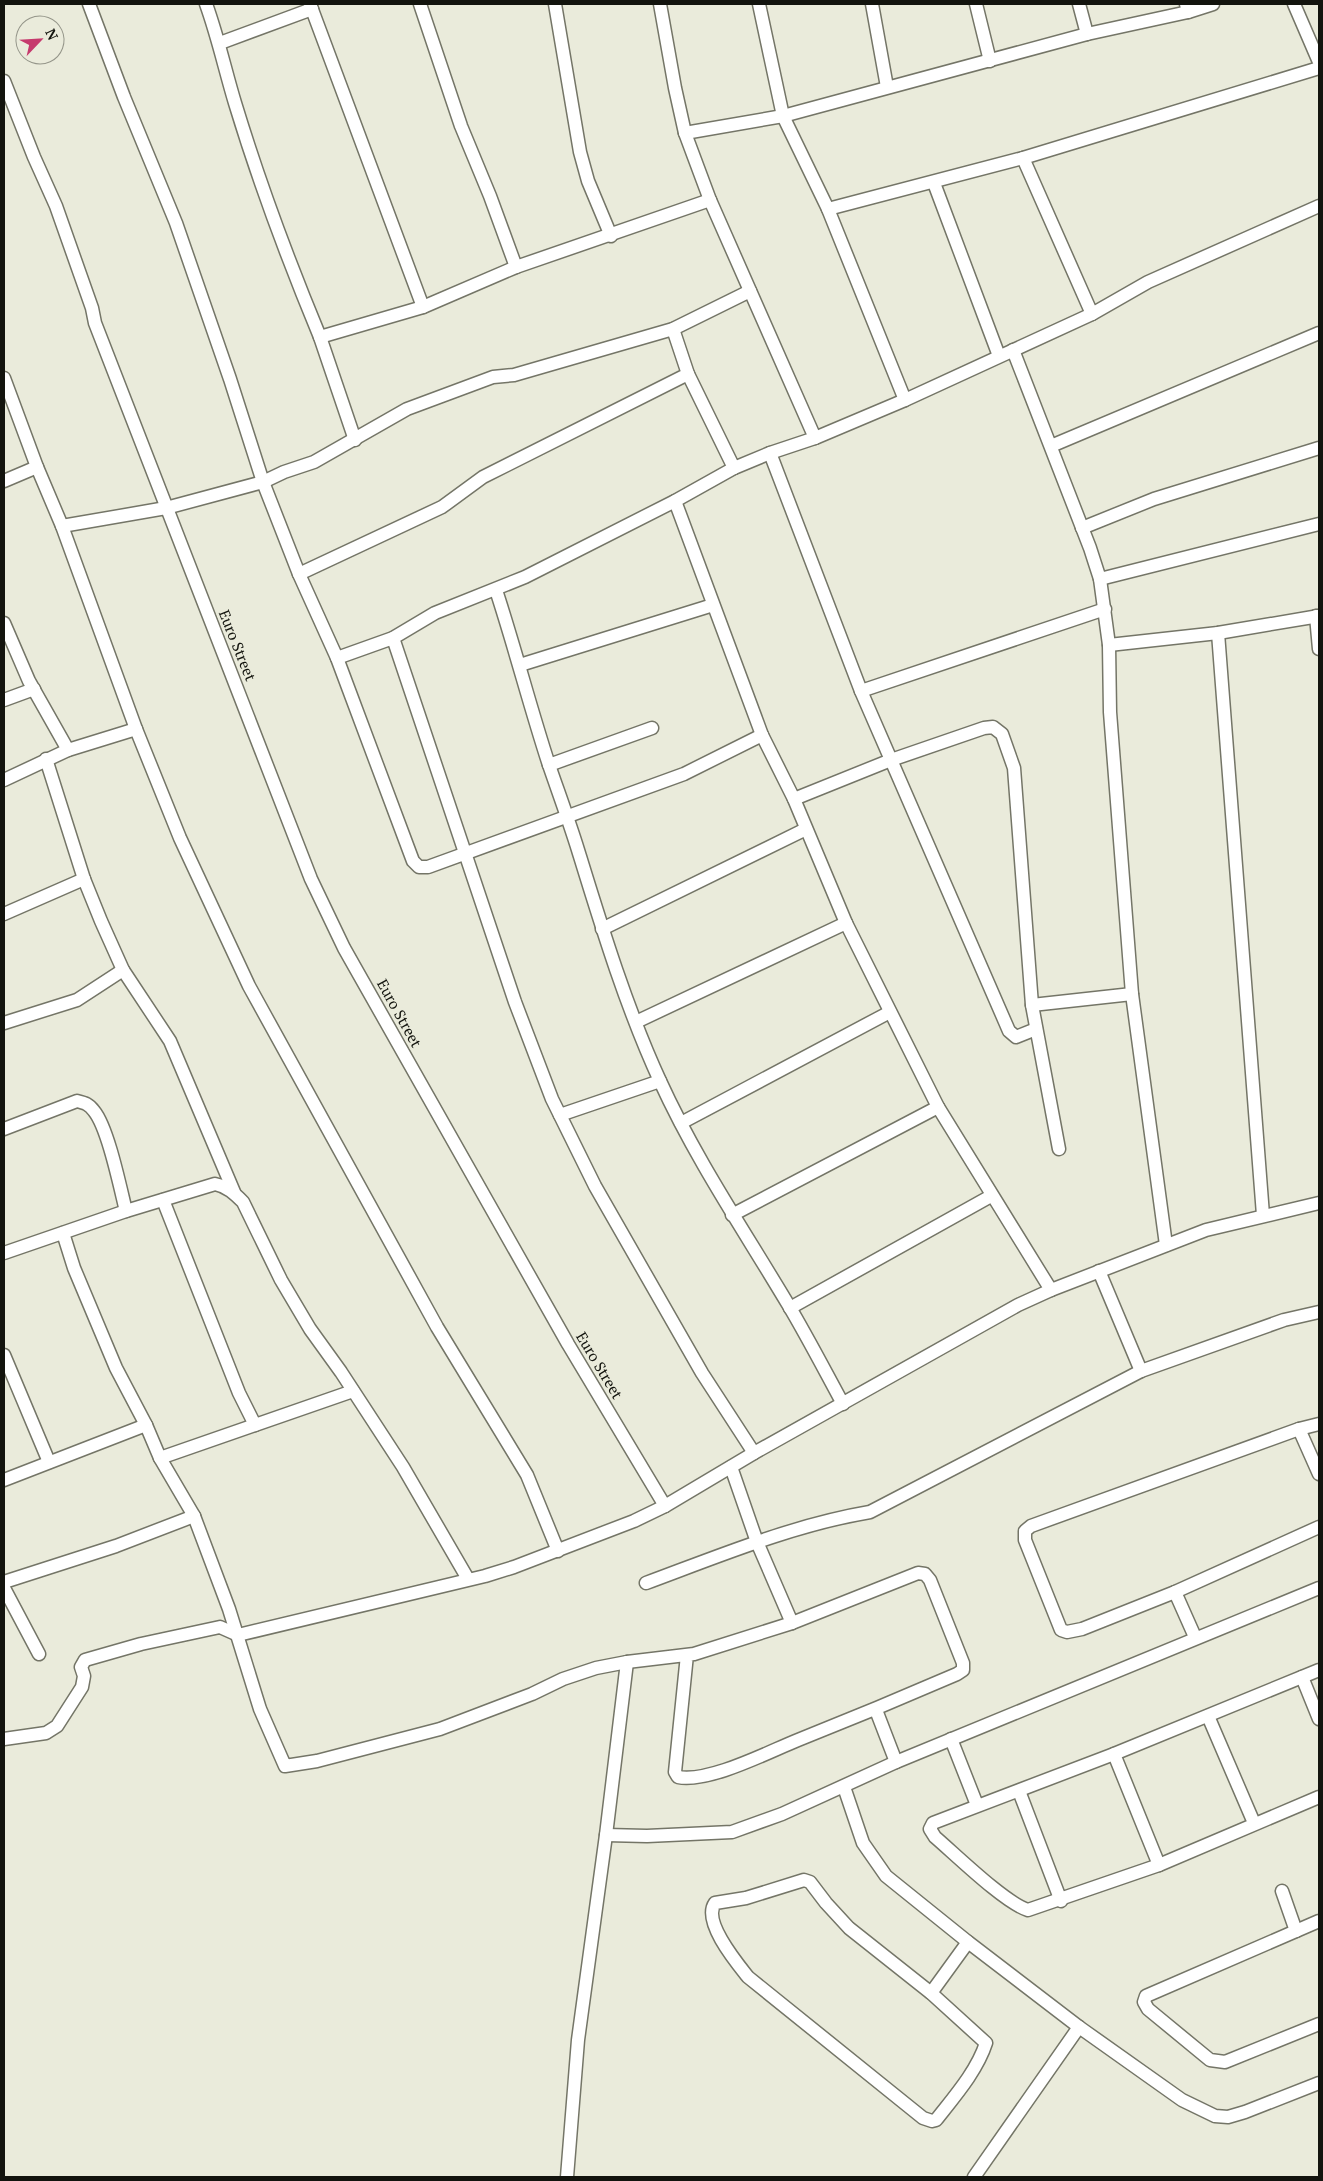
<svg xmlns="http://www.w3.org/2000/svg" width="1323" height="2181" font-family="'PT Serif',serif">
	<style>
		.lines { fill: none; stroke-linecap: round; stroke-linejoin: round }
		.minor-casing { stroke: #747567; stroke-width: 15 }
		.minor { stroke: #fff; stroke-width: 12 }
		.labels { text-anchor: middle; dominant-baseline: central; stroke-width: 5; stroke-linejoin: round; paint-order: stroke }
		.street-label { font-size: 15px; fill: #13140e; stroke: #eaebdb }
	</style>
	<rect width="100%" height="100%" fill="#eaebdb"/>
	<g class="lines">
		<g class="minor-casing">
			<g id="minor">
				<polyline points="89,4 124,97 176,223 230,379 263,482 299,574 337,658 413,861 419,867 428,867 684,774 762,735"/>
				<path d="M206 4C218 37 225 70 235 103 259 182 288 260 320 337"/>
				<polyline points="310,4 423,307"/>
				<polyline points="420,4 461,126 490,196 516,267"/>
				<polyline points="555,4 580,152 588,181 611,236"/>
				<polyline points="660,4 675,88 685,133 710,200 815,438"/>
				<polyline points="759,4 783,116 828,209 905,400"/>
				<polyline points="872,4 887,87"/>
				<polyline points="976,4 990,61"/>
				<polyline points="1079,4 1087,34"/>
				<polyline points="1186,4 1188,12 1213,4"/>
				<polyline points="1294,4 1319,62"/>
				<polyline points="220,43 312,9"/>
				<polyline points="4,81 34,157 56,206 92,308 95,323 311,879 344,948 568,1344 665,1506"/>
				<polyline points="685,133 783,116 1087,34 1188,12"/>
				<polyline points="1023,158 1092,314"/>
				<polyline points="934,183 999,356"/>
				<polyline points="828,209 1023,158 1319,68"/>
				<polyline points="1013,350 1090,548 1100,579 1109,645 1110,712 1132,994 1166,1245"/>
				<polyline points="688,374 734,468"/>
				<polyline points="4,378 37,467 62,526 136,729 180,838 249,986 437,1327 527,1475 558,1551"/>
				<polyline points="355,440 320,337 423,307 516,267 710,200"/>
				<polyline points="1051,446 1319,333"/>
				<polyline points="770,453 861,691 1009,1031 1016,1037 1036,1029"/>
				<polyline points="4,481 37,467"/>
				<polyline points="675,501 762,735 794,799 846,923 938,1107 1051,1290"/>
				<polyline points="62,526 166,508 263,482 284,472 314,462 407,409 493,377 514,375 673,329 750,291"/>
				<polyline points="1082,528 1154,499 1319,448"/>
				<polyline points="299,574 442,507 483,477 688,374 673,329"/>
				<polyline points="1100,579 1319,524"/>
				<path d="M496 590C515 648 530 707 549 765 559 794 569 821 578 850 602 928 626 1007 660 1081 696 1160 745 1232 789 1306 808 1338 825 1371 843 1404"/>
				<polyline points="1316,616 1319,649"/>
				<polyline points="4,623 29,681 68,750"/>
				<polyline points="1218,633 1263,1215"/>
				<polyline points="393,638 515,1002 552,1099 595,1186 702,1373 754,1453"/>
				<polyline points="1109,645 1218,633 1319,616"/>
				<polyline points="337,658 393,638 435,613 525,577 675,501 734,468 770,453 815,438 905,400 1092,314 1148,282 1319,206"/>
				<polyline points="520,665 713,605"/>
				<polyline points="861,691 1105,609"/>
				<polyline points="4,700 34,689"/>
				<polyline points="46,759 84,879 101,921 123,970 170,1041 234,1192"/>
				<polyline points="549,765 652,728"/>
				<polyline points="4,780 68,750 136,729"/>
				<polyline points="794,799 891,760 984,728 993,727 1002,734 1014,768 1032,1005 1059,1149"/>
				<polyline points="4,914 84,879"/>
				<polyline points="602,929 806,829"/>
				<polyline points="1032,1005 1132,994"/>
				<polyline points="636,1022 846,923"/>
				<polyline points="4,1023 77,1000 123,970"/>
				<polyline points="560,1115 660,1081"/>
				<polyline points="681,1123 890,1012"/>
				<path d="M4 1129 77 1101C85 1103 89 1104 94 1111 108 1128 120 1187 126 1211"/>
				<polyline points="163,1200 239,1393 255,1425"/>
				<polyline points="732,1215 938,1107"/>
				<path d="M63 1233 74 1268 116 1368 146 1425 160 1458 194 1516 229 1609 260 1709 285 1766 317 1761 440 1729 532 1694 563 1679 596 1668 627 1662 694 1654 792 1623 918 1573 925 1574 930 1580 963 1663V1670L957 1674C904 1697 851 1719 798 1740 768 1752 709 1783 678 1777L675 1772 687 1655"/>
				<path d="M4 1253 126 1211 215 1184C228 1187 234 1193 243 1202L281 1280 310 1329 341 1372 403 1467 468 1579"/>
				<polyline points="1099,1271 1141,1371"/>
				<polyline points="790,1308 991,1196"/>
				<polyline points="4,1355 49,1462"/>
				<polyline points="1319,1424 1299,1429 1031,1526 1025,1531 1025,1540 1061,1630 1067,1632 1082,1629 1175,1592 1319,1527"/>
				<polyline points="1299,1429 1319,1474"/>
				<polyline points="160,1458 353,1391"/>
				<polyline points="731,1467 757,1542 792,1623"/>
				<polyline points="4,1480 146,1425"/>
				<polyline points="4,1582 116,1546 194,1516"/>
				<path d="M646 1583C719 1556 793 1525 870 1512L1141 1371 1284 1320 1319 1312"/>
				<polyline points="4,1588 39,1654"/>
				<polyline points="1175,1592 1195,1637"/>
				<path d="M1319 1670 1114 1754 933 1823 930 1829 935 1837C956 1855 1005 1903 1028 1910L1159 1865 1319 1797"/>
				<polyline points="1302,1677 1319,1719"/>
				<polyline points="876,1710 896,1762"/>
				<polyline points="1208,1716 1254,1823"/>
				<polyline points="4,1739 46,1733 57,1726 82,1687 84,1676 81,1667 85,1660 141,1644 220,1627 238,1635 485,1576 514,1567 634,1521 665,1506 754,1453 1018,1305 1051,1290 1206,1230 1319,1203"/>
				<polyline points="951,1739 977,1805"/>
				<polyline points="1114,1754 1159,1865"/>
				<polyline points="844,1787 863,1843 886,1876 968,1942 1079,2027 1182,2100 1215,2116 1228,2117 1245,2112 1319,2083"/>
				<polyline points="1019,1791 1061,1901"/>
				<polyline points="606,1835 647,1836 732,1832 782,1814 896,1762 1319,1588"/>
				<path d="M804 1880 810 1882 826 1903 849 1928 931 1993 986 2043C977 2071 954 2097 936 2120L932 2121 923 2118 748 1977C736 1962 702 1921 715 1903L746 1898Z"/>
				<polyline points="1282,1891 1296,1931"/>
				<polyline points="1319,1921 1146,1996 1144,2002 1148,2009 1210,2060 1225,2062 1319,2024"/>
				<polyline points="931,1993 968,1942"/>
				<polyline points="567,2177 578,2040 606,1835 627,1662"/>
				<polyline points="974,2177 1079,2027"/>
			</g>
		</g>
		<use href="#minor" class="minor"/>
	</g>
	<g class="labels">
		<g class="street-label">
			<text transform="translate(238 645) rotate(68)">Euro Street</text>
			<text transform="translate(400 1013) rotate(61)">Euro Street</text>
			<text transform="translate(600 1365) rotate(59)">Euro Street</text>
		</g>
	</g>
	<rect width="1323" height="2181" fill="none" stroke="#13140e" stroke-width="10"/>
	<g transform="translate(40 40) rotate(65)"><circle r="24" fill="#eaebdb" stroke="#949589"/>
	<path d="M0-4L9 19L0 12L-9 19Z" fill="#c63a6d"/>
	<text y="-8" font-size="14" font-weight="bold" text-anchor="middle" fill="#13140e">N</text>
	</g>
</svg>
